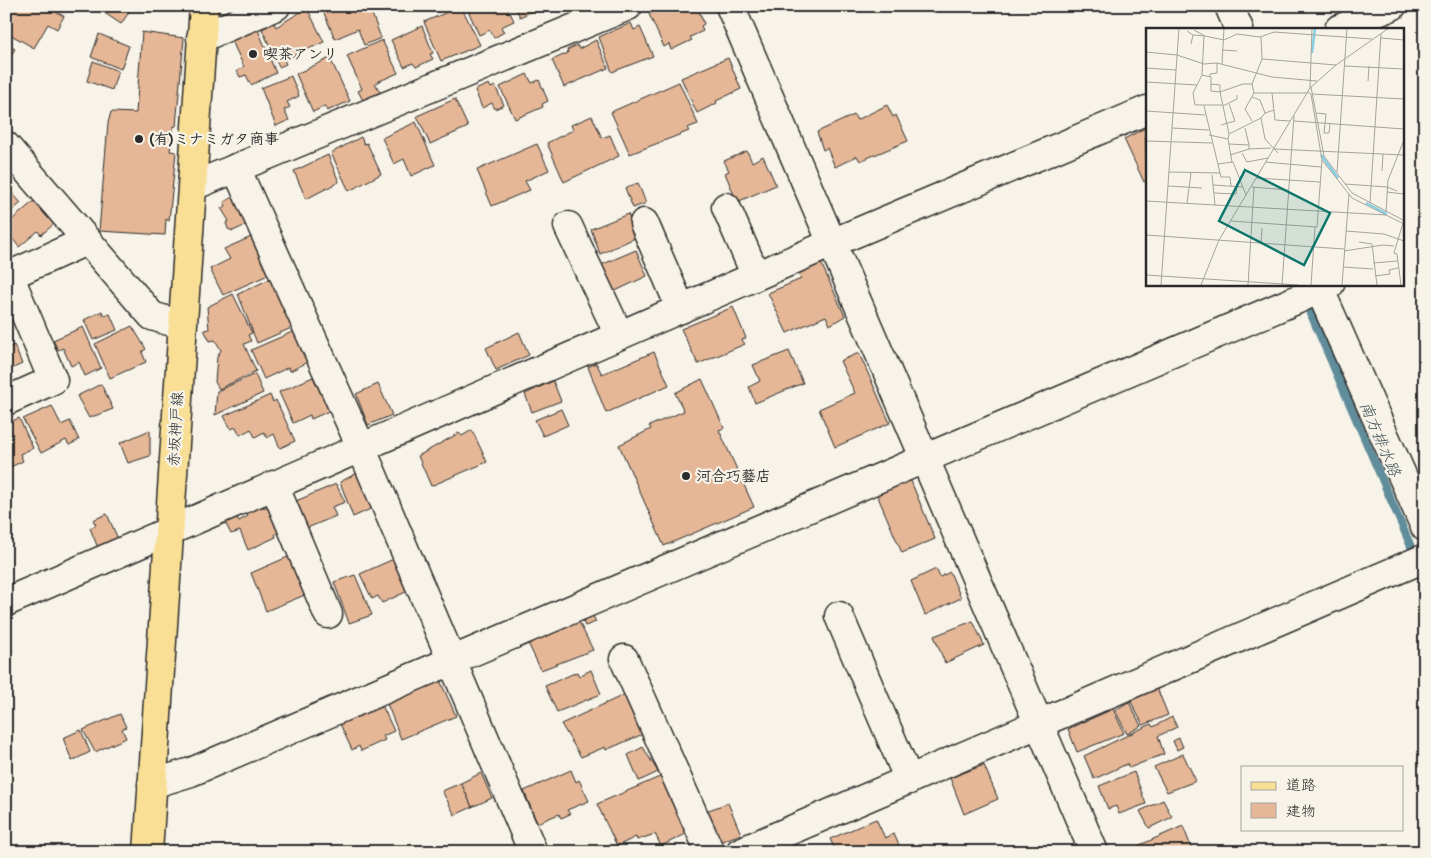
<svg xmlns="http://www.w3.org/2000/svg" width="1431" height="858" font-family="Pangolin,'Klee One',sans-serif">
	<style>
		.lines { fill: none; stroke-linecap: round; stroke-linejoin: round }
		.stream { stroke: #618d9b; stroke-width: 8 }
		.building { fill: #e5b796; stroke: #2b2b2b }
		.minor-casing { stroke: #2b2b2b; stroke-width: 31 }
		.major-casing { stroke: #2b2b2b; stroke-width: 31 }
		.minor { stroke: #f7f3e8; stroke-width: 28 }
		.major { stroke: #f9df96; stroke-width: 28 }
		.poi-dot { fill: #2b2b2b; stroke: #f7f3e8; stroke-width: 2 }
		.labels { text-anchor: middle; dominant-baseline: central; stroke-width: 4.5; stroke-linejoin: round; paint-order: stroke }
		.poi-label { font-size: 15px; font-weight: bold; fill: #2b2b2b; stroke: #f7f3e8; text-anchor: start }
		.street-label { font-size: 15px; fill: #2b2b2b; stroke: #f7f3e8 }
		.water-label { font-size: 16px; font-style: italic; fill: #42545a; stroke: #f7f3e8 }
		.inset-river { fill: none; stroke: #85cfe6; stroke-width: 2.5 }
		.inset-road { fill: none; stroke: #a5a39c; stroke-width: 1 }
		.view { fill: #0f766e; fill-opacity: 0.15; stroke: #0f766e; stroke-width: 2.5 }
		.inset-edge { fill: none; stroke: #2b2b2b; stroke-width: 2.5 }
	</style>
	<rect width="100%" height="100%" fill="#f7f3e8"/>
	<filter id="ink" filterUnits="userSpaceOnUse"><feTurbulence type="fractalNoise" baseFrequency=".02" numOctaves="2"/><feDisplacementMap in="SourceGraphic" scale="10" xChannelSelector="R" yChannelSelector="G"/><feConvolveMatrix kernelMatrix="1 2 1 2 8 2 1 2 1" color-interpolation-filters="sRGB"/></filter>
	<g filter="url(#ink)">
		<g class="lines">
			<polyline class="stream" points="1309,310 1425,579"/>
		</g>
		<g class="building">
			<polygon points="11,6 60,6 56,12 64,16 57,29 48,24 34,48 6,32 6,15"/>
			<polygon points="94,6 133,6 121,24"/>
			<polygon points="321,6 355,6 356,8 369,6 381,38 364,45 358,29 335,39"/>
			<polygon points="466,6 507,6 514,21 501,27 504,32 494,38 490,30 479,35"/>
			<polygon points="515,6 542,6 520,17"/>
			<polygon points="676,6 697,6 704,24 701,26 703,31 690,37 692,40 671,50 669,44 664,47 649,14 665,8 667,10"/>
			<polygon points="307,8 324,42 284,60 286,64 279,67 262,29 274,23 276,27"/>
			<polygon points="457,8 458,10 462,8 480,45 441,61 424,22"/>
			<polygon points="631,23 634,30 640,27 653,56 612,72 599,37"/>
			<polygon points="422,26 433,53 430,54 433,59 416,67 413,63 404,67 391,40"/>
			<polygon points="258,30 276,73 251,85 246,75 240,77 237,71 244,67 232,41"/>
			<polygon points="142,32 184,38 176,126 173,127 170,151 176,152 169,221 166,219 165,235 99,231 108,123 111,112 136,113"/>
			<polygon points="99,34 129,46 121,69 91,57"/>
			<polygon points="382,40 398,73 375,83 382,96 365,104 358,91 362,89 347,56"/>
			<polygon points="596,40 608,68 564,87 552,60 568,53 567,50 577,45 579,49"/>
			<polygon points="6,44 15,49 6,63"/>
			<polygon points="330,58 350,101 327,111 325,106 313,112 296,74"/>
			<polygon points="728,58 741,89 716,101 717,103 697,113 681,78"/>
			<polygon points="93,61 118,71 112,90 87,81"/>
			<polygon points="527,74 532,83 539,80 548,101 542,104 543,107 515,119 500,87"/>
			<polygon points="291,76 299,96 287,102 290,107 284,110 289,120 276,126 261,88"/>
			<polygon points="679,82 698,124 687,128 689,131 630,154 611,112"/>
			<polygon points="489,84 491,88 495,86 504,105 495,109 492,103 482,108 475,90"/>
			<polygon points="455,99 468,127 430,144 417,116"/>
			<polygon points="887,105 893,117 896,115 908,141 860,161 857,156 835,167 827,148 823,150 817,132 854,115 857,120"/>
			<polygon points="592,116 602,138 610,135 619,156 564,182 547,143 573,130 571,125"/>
			<polygon points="416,122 435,165 411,176 404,159 394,164 382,138"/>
			<polygon points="1145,128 1147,180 1144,182 1124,139"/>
			<polygon points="361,137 364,144 367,143 381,174 349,191 331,153"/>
			<polygon points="537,144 549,170 525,181 530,190 492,206 477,170"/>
			<polygon points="747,151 752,162 763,156 776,185 737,202 725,173 729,171 724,161"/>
			<polygon points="328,155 339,182 306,199 294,171"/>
			<polygon points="638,183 646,203 633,208 625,188"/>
			<polygon points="6,186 21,203 6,216"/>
			<polygon points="233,197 235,201 238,199 246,225 233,231 228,229 226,223 229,221 221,208 226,206 224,202"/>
			<polygon points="35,200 54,224 41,235 38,231 19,247 6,230 6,225"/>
			<polygon points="628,214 637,237 600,254 591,229"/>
			<polygon points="251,237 265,260 261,261 268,275 223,295 210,269 230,259 224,249"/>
			<polygon points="636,250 647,276 611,293 601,265"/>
			<polygon points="821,263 845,316 830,325 826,316 787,333 768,293 801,279 798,274"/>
			<polygon points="274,277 296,326 257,343 238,294"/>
			<polygon points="233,294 252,333 248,335 251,341 244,344 256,371 219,389 215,382 217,357 221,350 215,340 210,341 204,330 209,329 207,307"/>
			<polygon points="733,307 746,338 742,340 745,344 698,364 681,329"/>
			<polygon points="102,311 104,316 110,314 117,330 93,340 84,320"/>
			<polygon points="132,326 146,349 142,352 146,362 110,378 95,344"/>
			<polygon points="83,327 101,368 85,376 79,362 71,366 63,348 58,350 53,340"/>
			<polygon points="297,330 312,360 290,371 289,367 264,379 251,350"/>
			<polygon points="519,332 529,355 496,370 486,348"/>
			<polygon points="14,345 22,364 9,370 13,378 6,381 6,349"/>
			<polygon points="789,351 803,383 755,403 749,387 760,381 753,365"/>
			<polygon points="654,352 669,385 606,413 588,367 596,363 602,374"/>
			<polygon points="859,353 890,423 835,447 819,409 855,393 840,361"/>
			<polygon points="255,374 263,393 215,415 217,391"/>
			<polygon points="313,377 329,411 311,419 310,415 293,423 279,392"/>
			<polygon points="702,379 724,428 719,430 754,507 664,546 619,445 651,429 649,426 684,411 675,393"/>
			<polygon points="553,381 561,401 532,412 525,394"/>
			<polygon points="101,384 113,409 89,418 77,396"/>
			<polygon points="378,384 392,415 368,425 356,394"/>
			<polygon points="270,395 273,402 276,400 295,441 280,448 274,434 267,438 264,432 255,437 251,429 240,435 236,427 231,429 224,416"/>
			<polygon points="52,406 61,425 70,421 79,440 69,445 66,440 41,453 23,419"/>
			<polygon points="561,409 568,425 543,436 535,420"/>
			<polygon points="19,418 33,448 20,454 23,461 6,469 6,424"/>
			<polygon points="150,430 150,456 128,463 120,443"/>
			<polygon points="472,430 487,462 431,486 418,456 459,433 462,436"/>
			<polygon points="361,471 377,506 353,517 340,482"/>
			<polygon points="908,474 935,539 902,553 875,490"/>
			<polygon points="336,484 345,502 332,507 336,516 307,528 296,501"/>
			<polygon points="274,503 286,529 275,534 276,537 248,550 240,531 231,534 224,520 235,514 239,521 248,516 246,514 262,505 264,508"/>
			<polygon points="107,514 118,539 98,548 90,528 96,525 93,520"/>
			<polygon points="290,556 312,592 266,611 251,573"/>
			<polygon points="396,558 408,585 405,586 408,591 382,603 378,596 372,599 360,574"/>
			<polygon points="936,569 940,577 950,572 961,598 925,615 911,581"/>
			<polygon points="355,575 372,615 349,623 334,582"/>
			<polygon points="590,610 596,622 585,626 580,615"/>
			<polygon points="578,620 593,650 541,670 527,641"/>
			<polygon points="973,621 984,645 945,663 934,636"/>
			<polygon points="591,670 601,694 557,712 545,686 577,672 579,676"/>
			<polygon points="439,678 456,716 401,739 386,701"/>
			<polygon points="1157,688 1168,715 1143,725 1130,700"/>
			<polygon points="626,694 643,734 606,750 605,747 581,757 561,724"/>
			<polygon points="1129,702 1141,726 1127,734 1115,710"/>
			<polygon points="376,703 378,707 382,705 394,731 383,736 385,740 361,751 359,746 352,750 340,724 358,715"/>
			<polygon points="1113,709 1124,733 1077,752 1068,729"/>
			<polygon points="120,714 126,727 122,729 126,738 95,752 83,730"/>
			<polygon points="1172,717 1177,727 1158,736 1164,754 1129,768 1127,764 1094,779 1084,756 1151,724 1153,727"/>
			<polygon points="81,730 90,752 72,761 63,738"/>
			<polygon points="1179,738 1183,747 1177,750 1173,741"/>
			<polygon points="643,747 658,772 639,781 628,755"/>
			<polygon points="1183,754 1196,781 1167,792 1154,767"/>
			<polygon points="984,765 998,799 964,814 950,778"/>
			<polygon points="571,770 576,782 579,780 589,801 567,810 570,814 561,818 559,814 537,823 524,791"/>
			<polygon points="1134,772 1146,804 1119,814 1116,806 1108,809 1099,786"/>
			<polygon points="481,773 492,798 472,807 461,783"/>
			<polygon points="662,776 686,834 661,846 655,834 637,840 636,837 617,846 597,804"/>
			<polygon points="461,783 472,807 455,815 442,791"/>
			<polygon points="1163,800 1172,817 1149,828 1140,811"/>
			<polygon points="728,803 741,834 717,843 706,811"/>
			<polygon points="876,819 885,838 894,834 902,852 836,852 830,839"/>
			<polygon points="1183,826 1193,852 1124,852"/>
		</g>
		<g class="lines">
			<g class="minor-casing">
				<g id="minor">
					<polyline points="730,6 1094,852"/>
					<polyline points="1229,6 1239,29"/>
					<polyline points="1339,29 1392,6"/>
					<polyline points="201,38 276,6"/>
					<polyline points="6,146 152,316 182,325"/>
					<polyline points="236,168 361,447 533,852"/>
					<polyline points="193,186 628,6"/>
					<polyline points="726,207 756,276"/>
					<polyline points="644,223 681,309"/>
					<polyline points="568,226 619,335"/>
					<polyline points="6,277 86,241"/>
					<polyline points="1320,290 1425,527"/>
					<polyline points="6,401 53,380 9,275"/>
					<polyline points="274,485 328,614"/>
					<polyline points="6,602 832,243 1147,110"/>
					<polyline points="839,616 909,780"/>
					<polyline points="624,659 710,852"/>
					<polyline points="152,784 191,772 1296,300 1330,284"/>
					<polyline points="740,852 1425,558"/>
				</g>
			</g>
			<g class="major-casing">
				<polyline id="major" points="148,852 204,6"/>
			</g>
			<use href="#minor" class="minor"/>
			<use href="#major" class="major"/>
		</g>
	</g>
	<g class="poi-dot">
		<circle cx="253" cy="54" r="5"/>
		<circle cx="139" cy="139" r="5"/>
		<circle cx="686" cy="476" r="5"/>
	</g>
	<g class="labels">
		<g class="poi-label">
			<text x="263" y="54">喫茶アンリ</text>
			<text x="149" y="139">(有)ミナミガタ商事</text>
			<text x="696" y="476">河合巧藝店</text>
		</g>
		<g class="street-label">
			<text transform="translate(176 429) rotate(-87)">赤坂神戸線</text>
		</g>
		<g class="water-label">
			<text transform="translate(1380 439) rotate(67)">南方排水路</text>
		</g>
	</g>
	<g transform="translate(1146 28)">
		<rect width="258" height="258" fill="#f7f3e8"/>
		<path class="inset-river" d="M166 25 169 0M175 127 192 150M220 175 241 186"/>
		<path class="inset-road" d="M41 3 47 7 45 16M47 7 59 8 48 2M58 8 56 47 65 49V63L74 64 83 106 82 111 63 107M59 8 78 12 91 6 114 9 128 4 226 11M235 10 258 12M76 22 91 23M0 24 31 27 58 36 71 35 126 49 171 53M116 31 190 37M76 36 78 0M198 38 258 41M0 40 30 42M56 47 47 65 49 77H76M64 49V46L71 45V35M222 53 223 38M0 54 51 57M65 56 74 57V64L97 56H106M165 59 178 128 206 165 257 192M164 60 166 0M108 65H161M126 65 129 92 144 93M166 66 258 71M106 69 114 72 119 85M77 78 91 71V67M0 83 59 87M170 85 180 86 178 105H183L184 95M115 90 119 85 128 82M106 93 99 81 108 65 106 56 116 31 115 9M148 93 258 101M75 97 89 93 83 76M26 100 63 102M99 100 103 117M83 106 115 90 119 111 132 125M82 111 86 134M0 113 66 115M83 116 103 117V121L125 120M128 121 258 127M96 125 101 134 122 130M84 127 103 121M176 132 206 170 258 196M119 134 175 139M72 136 87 134 100 167M236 143 237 126M23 144 74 145 58 78M191 144 201 0M74 145 75 149H84L85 158M66 147 69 177M110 150 174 154M199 156 241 159 251 163M67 157 97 159M22 158 56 160M106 159 142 162M241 164 258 166M68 165 90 166 91 158M0 173 240 187M41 175 45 145M224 175 235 6M240 184 242 152 258 112M85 193 171 199 176 132 165 66 161 64M200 203 238 206 258 213M0 207 198 221M213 214 226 216 231 257M115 215 116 200M198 223 237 217 248 218M227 235 251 233M197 239 227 241M0 247 152 257M229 248 244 246 243 242 252 240M15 257 33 0M55 257 73 212 164 60 190 37 243 0M102 257 108 159M136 257 148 88M165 257 169 199M196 257 203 166M255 257 251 226 248 225 257 195"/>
		<path class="view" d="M99 142 184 185 158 237 73 193Z"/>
		<rect width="258" height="258" class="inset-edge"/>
	</g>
	<rect width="1431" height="858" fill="none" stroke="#f7f3e8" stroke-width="25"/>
	<rect x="12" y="12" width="1406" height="833" fill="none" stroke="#2b2b2b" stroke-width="2" filter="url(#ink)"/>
	<rect x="1241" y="766" width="162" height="65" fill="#f7f3e8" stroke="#a5a39c"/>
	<rect x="1251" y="782" width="25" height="8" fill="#f9df96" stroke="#a5a39c"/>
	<text x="1286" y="790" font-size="15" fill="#2b2b2b">道路</text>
	<rect x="1251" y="803" width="25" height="15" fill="#e5b796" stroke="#a5a39c"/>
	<text x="1286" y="816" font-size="15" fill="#2b2b2b">建物</text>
</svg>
